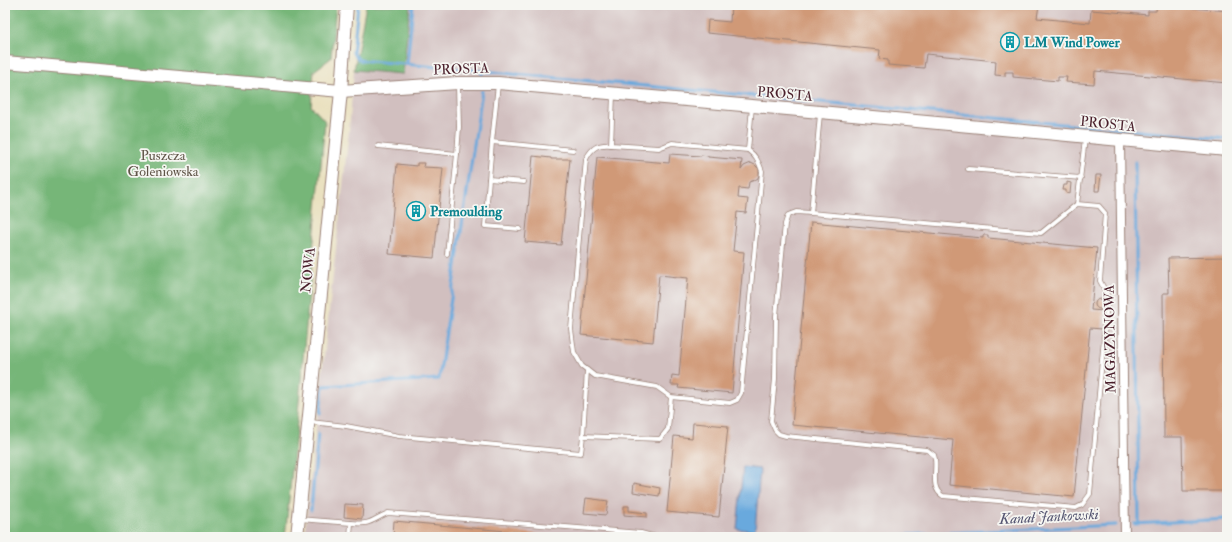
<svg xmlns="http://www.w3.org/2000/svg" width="1232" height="542" font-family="'IM FELL Double Pica',serif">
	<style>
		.industrial { fill: #d1bfbf }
		.forest { fill: #76b678; stroke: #606a52 }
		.water { fill: #69a9dd; stroke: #5a6484 }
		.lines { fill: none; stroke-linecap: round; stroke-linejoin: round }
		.stream { stroke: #69a9dd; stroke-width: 3 }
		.building { fill: #d09977 }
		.lane-casing { stroke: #9a8076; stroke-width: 5.5 }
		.street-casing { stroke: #9a8076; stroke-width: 10 }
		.secondary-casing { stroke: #9a8076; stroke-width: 14 }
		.lane { stroke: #fff; stroke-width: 4 }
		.street { stroke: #fff; stroke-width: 8 }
		.secondary { stroke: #fff; stroke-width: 12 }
		.labels { text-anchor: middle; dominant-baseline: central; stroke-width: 3.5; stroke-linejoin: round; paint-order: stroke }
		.culture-label { font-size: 14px; font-weight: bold; fill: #0d838f; stroke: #f6f6f2; text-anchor: start }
		.street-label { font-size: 14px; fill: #4a1f2b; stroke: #f6f6f2 }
		.park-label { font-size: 14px; fill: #605548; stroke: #f6f6f2 }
		.water-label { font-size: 15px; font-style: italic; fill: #565672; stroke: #f6f6f2 }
	</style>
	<rect width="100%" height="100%" fill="#f6f6f2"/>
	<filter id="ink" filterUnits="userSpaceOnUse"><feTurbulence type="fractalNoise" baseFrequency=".025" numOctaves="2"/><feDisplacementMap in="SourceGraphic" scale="8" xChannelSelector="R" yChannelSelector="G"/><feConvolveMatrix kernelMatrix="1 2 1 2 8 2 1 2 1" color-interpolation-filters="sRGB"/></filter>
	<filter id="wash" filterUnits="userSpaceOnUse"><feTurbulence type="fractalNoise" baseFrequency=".012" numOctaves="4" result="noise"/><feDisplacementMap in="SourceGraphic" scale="16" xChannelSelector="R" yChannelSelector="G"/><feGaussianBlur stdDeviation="0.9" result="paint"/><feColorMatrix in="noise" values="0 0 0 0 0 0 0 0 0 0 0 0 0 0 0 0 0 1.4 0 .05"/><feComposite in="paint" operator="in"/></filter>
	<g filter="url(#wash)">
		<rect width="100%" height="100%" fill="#eae1c0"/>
		<polygon class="industrial" points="410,5 1227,5 1227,537 304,537 349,131 354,70 403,73"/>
		<g class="forest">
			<polygon points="5,5 336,5 331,58 314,71 311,106 325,121 298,413 285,537 5,537"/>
			<polygon points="366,5 410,5 403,74 354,70"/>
		</g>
		<polygon class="water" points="743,467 760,469 755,531 737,529"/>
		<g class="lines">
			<g class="stream">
				<polyline points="358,5 353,53 359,60 482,71 482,75"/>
				<polyline points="407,64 413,5"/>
				<polyline points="482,71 1227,139"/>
				<polyline points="1135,162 1139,523"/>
				<polyline points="320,413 323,386 439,379 482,91"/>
				<polyline points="311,510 318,434"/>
				<polyline points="1134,524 1227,519"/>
				<polyline points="308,537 308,532"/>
				<polyline points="863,537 1116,525"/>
			</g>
		</g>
		<g id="blocks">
			<g class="building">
				<polygon points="731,5 896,5 911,7 912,5 1039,5 1037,18 1090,23 1091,10 1148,15 1148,11 1156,11 1157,5 1161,5 1227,11 1227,83 1095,71 1094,84 1066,82 1067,77 1058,77 1058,81 1013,77 1013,72 1005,72 1005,76 995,75 996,61 926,54 924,68 888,65 888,60 879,59 880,50 707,33 708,20 730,22"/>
				<polygon points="670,154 701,156 701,155 708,156 708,157 742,160 741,170 744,166 751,163 755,165 759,169 759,175 758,178 755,180 749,182 748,189 739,188 738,198 748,199 746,213 737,212 733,251 744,252 732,393 678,388 679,385 671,385 672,375 679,376 688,278 659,275 653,342 581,335 597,157 669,163"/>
				<polygon points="533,156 551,158 551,159 570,159 561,245 525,242"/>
				<polygon points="417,163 424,163 423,167 443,168 434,258 389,254 397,164 417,166"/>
				<polygon points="1096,175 1101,175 1099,191 1095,191"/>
				<polygon points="1067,182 1071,183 1070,194 1066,193 1066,190 1063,190 1064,185 1067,185"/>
				<polygon points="811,222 983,238 983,235 988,235 988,238 1097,248 1091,310 1104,311 1102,329 1090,328 1074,497 949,485 953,440 792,425"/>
				<polygon points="1227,257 1227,491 1183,491 1182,437 1164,437 1163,293 1169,293 1168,258"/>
				<circle cx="1100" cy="304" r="5"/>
				<polygon points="693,423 728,426 719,517 667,512 674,436 692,438"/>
				<polygon points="634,483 660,488 659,496 633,492"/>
				<polygon points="586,498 608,501 606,515 584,513"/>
				<polygon points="345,504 363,505 362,519 344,517"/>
				<polygon points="624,506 629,506 629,511 647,513 647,517 624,515"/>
				<polygon points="394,521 562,536 562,537 393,537"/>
			</g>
		</g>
	</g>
	<g filter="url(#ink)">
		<use href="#blocks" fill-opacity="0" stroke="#9a8076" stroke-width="1"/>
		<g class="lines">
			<g class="lane-casing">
				<g id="lane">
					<polyline points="498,84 492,142 573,150"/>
					<polyline points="613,95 611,145 659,148 672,143 748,150 752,107"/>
					<polyline points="492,142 489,179 524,182"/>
					<path d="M611 145C598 144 592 147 586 159L571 329 574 352 582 366 595 376 657 387 671 397 730 403 737 400 741 393 762 171C759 162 756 156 748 150"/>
					<polyline points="378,146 457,154"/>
					<polyline points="968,169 1081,178"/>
					<polyline points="489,179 485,226 520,229"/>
					<polyline points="1077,204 1085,139"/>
					<path d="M811 213 796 212 788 215 785 224 776 316 775 379 771 421 775 430 779 434 786 436 927 450 934 455 935 459C937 472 930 488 943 496L1076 508 1082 505 1090 494 1107 304V294L1100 281 1105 213 1099 206 1077 204 1041 233 811 213 820 114"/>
					<polyline points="447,254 457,154 459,127 458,85"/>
					<polyline points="311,422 346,426 399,436 581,453 583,436 660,439 668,429 671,397"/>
					<polyline points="583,436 587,370"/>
					<polyline points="299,519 351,523 350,537"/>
					<path d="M351 523C372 525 371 520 388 513L641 533 656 537"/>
				</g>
			</g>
			<g class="street-casing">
				<polyline id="street" points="1120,140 1125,537"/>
			</g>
			<g class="secondary-casing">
				<g id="secondary">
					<polyline points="5,62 341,91 458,83 498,83 820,112 1227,150"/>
					<polyline points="297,537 341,91 347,5"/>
				</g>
			</g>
			<use href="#lane" class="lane"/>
			<use href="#street" class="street"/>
			<use href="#secondary" class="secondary"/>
		</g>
	</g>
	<defs>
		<g id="building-ring" transform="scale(1)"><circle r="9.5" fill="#f6f6f2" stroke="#0f9aa8" stroke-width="1.5"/><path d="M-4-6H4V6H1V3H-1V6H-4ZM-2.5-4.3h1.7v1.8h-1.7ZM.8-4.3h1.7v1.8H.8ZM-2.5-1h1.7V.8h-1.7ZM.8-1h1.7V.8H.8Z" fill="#0f9aa8"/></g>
	</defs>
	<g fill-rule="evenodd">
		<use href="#building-ring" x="1010" y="42"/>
		<use href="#building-ring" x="416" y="211"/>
	</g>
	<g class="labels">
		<g class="culture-label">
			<text x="1024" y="42">LM Wind Power</text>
			<text x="430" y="211">Premoulding</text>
		</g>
		<g class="street-label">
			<text transform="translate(461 69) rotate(-2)">PROSTA</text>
			<text transform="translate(785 94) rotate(5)">PROSTA</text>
			<text transform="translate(1108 124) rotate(6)">PROSTA</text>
			<text transform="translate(308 270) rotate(-84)">NOWA</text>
			<text transform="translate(1110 339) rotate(-91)">MAGAZYNOWA</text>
		</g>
		<g class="park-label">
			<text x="163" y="155">Puszcza<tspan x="163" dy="16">Goleniowska</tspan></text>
		</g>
		<g class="water-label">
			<text transform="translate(1049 517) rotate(-3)">Kanał Jankowski</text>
		</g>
	</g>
	<rect width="1232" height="542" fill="none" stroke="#f6f6f2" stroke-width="20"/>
</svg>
